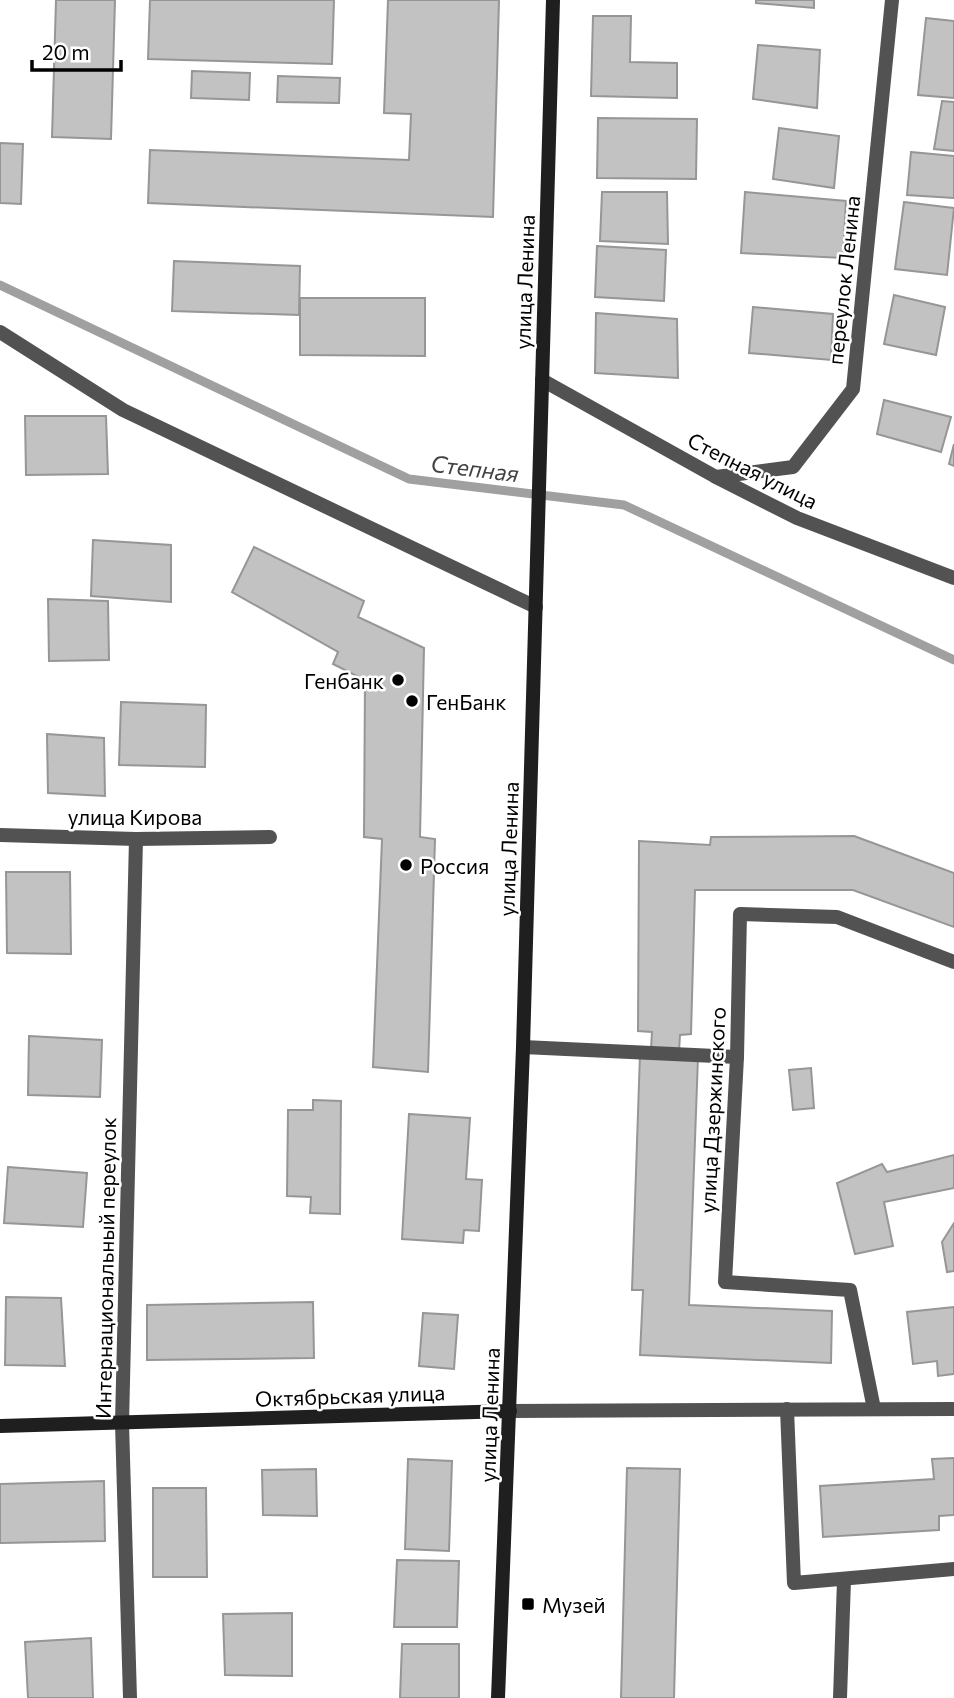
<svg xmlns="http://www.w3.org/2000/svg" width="954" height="1698" font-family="Commissioner,sans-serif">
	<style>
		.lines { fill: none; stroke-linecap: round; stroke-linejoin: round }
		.stream { stroke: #a0a0a0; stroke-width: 9 }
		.building { fill: #c2c2c2; stroke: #969696; stroke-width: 2 }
		.lane { stroke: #525252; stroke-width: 14 }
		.street { stroke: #525252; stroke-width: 14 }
		.secondary { stroke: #1f1f1f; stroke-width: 14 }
		.poi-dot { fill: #000; stroke: #fff; stroke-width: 2.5 }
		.labels { text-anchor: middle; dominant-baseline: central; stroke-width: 5; stroke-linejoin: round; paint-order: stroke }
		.street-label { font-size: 21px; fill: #000; stroke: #fff }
		.poi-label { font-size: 21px; fill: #000; stroke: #fff; text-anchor: start }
		.water-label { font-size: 23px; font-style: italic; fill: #414141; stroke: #fff }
	</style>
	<rect width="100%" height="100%" fill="#fff"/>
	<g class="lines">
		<polyline class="stream" points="0,285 409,479 624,505 954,660"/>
	</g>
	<g class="building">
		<polygon points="56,0 115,0 111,139 52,137"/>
		<polygon points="150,0 334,0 332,64 148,59"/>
		<polygon points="388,0 499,0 493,217 148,203 150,150 409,160 411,114 384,113"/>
		<polygon points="756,0 814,0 814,8 756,3"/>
		<polygon points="593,16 631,16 630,62 677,63 677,98 591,96"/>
		<polygon points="926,18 954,21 954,98 918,95"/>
		<polygon points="758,45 820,50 817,108 753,99"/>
		<polygon points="192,71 250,73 249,100 191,98"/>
		<polygon points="278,76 340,78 339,103 277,102"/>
		<polygon points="942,101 954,102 954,151 934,149"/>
		<polygon points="598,118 697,119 696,179 597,178"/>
		<polygon points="779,128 839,136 834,188 773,179"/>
		<polygon points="0,143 23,144 21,204 0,203"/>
		<polygon points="911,152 954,156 954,198 907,195"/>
		<polygon points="602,192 667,192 668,244 600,241"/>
		<polygon points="745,192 846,201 843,258 741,253"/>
		<polygon points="904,202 954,208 947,275 895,269"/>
		<polygon points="597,246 666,250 664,301 595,297"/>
		<polygon points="174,261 300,266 299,315 172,311"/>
		<polygon points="894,295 945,307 936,355 884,344"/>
		<polygon points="300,298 425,298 425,356 300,355"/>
		<polygon points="753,307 833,314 831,360 749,353"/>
		<polygon points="596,313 677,319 678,378 595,373"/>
		<polygon points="884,400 951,417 941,452 877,434"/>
		<polygon points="25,416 106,416 108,474 26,475"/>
		<polygon points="954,444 954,466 949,464"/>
		<polygon points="93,540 171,545 171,602 91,596"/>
		<polygon points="254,547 364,601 358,617 424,648 420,837 435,839 428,1072 373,1067 382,839 364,837 365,680 333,664 338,652 232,592"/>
		<polygon points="48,599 108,601 109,660 49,661"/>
		<polygon points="121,702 206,705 205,767 119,765"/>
		<polygon points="47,734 104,738 105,796 48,793"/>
		<polygon points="854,836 954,873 954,927 853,890 695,890 691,1034 680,1035 679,1051 651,1049 652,1032 638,1031 639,841 710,845 711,837"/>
		<polygon points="6,872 70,872 71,954 7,953"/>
		<polygon points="29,1036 102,1040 100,1097 28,1095"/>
		<polygon points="640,1054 698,1057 689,1305 832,1311 831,1363 640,1355 643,1290 632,1290"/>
		<polygon points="811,1068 814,1108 793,1110 789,1070"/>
		<polygon points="313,1100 341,1101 340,1214 310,1213 311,1197 287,1196 288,1110 313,1110"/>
		<polygon points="409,1114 470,1118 466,1179 482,1180 479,1231 464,1230 463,1243 402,1239"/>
		<polygon points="954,1155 954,1188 884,1202 893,1246 855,1254 837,1183 882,1164 887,1172"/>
		<polygon points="8,1167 87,1173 83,1227 4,1223"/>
		<polygon points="954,1223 954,1271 947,1272 942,1242"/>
		<polygon points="6,1297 61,1298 65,1366 5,1365"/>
		<polygon points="313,1302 314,1358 147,1360 147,1305"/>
		<polygon points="954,1307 954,1374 938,1376 937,1361 913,1364 907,1312"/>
		<polygon points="423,1313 458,1315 454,1369 419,1366"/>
		<polygon points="954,1458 954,1515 939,1516 939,1530 823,1537 820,1486 934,1479 932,1459"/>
		<polygon points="408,1459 452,1461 449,1551 405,1549"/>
		<polygon points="627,1468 680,1469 674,1698 621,1698"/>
		<polygon points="316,1469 317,1516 263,1515 262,1470"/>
		<polygon points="104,1481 105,1541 0,1543 0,1484"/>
		<polygon points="153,1488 206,1488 207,1577 153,1577"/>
		<polygon points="397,1560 459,1561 457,1627 394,1627"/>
		<polygon points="292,1613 292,1676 225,1675 223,1614"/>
		<polygon points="91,1638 93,1698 28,1698 25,1642"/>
		<polygon points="402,1644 459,1644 459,1698 400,1698"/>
	</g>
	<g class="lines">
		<g class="lane">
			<polyline points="0,332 123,410 536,607"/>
			<polyline points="523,1047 737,1057"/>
			<polyline points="787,1409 794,1583 954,1569"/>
			<polyline points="840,1698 844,1580"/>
		</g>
		<g class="street">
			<polyline points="542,380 716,477 797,518 954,578"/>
			<polyline points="716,477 793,467 853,389 892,0"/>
			<polyline points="0,835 136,839 270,837"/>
			<polyline points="874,1409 850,1290 725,1282 737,1057 740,914 837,917 954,962"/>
			<polyline points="510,1411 954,1409"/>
			<polyline points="130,1698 122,1423 136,839"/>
		</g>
		<g class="secondary">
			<polyline points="0,1426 510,1411"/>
			<polyline points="498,1698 523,1047 553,0"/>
		</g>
	</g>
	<g class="poi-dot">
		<circle cx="398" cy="680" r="7"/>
		<circle cx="412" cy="701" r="7"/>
		<circle cx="406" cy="865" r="7"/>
		<rect x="521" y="1597" width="14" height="14" rx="3.5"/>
	</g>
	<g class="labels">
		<g class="street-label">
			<text transform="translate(843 280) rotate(-84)">переулок Ленина</text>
			<text transform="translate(524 282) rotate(-88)">улица Ленина</text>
			<text transform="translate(753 470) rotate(27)">Степная улица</text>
			<text x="135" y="816">улица Кирова</text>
			<text transform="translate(508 849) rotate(-88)">улица Ленина</text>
			<text transform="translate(712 1110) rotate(-87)">улица Дзержинского</text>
			<text transform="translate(105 1268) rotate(-89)">Интернациональный переулок</text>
			<text transform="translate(350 1395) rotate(-2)">Октябрьская улица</text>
			<text transform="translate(489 1415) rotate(-88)">улица Ленина</text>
		</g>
		<g class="poi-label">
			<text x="384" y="680" text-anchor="end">Генбанк</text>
			<text x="426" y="701">ГенБанк</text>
			<text x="420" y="865">Россия</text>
			<text x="542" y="1604">Музей</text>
		</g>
		<g class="water-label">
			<text transform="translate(475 468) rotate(7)">Степная</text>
		</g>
	</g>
	<path d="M32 60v10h89v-10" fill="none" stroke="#000000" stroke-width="3.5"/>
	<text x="42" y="60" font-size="21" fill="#000000" stroke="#ffffff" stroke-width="5" paint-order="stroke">20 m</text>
</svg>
